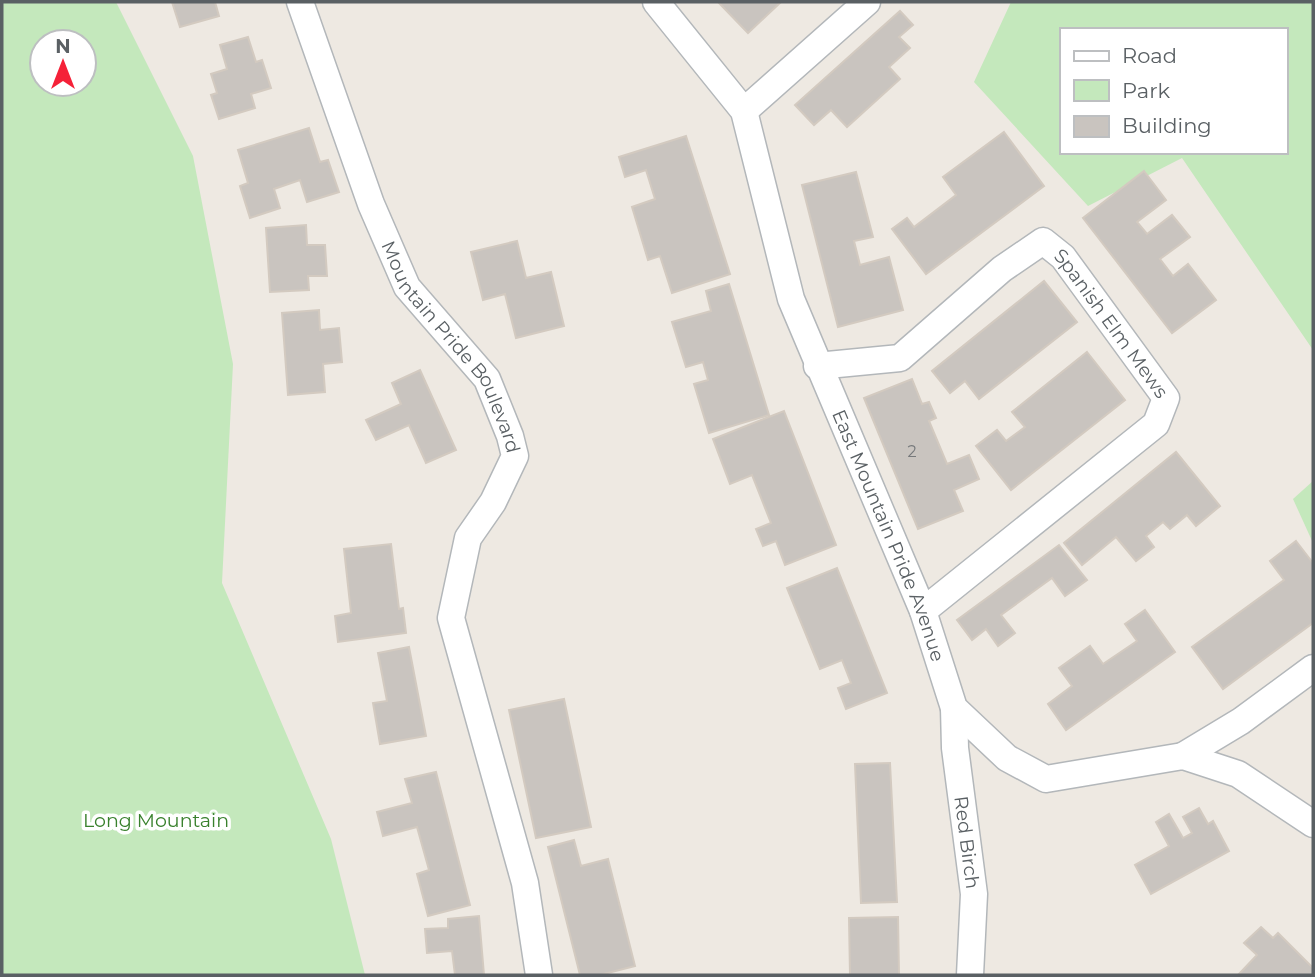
<svg xmlns="http://www.w3.org/2000/svg" width="1315" height="977" font-family="Montserrat,sans-serif">
	<style>
		.green { fill: #c4e8bc; fill-rule: evenodd }
		.building { fill: #c9c4bf; stroke: #d3cac0; stroke-width: 2 }
		.lines { fill: none; stroke-linecap: round; stroke-linejoin: round }
		.minor-casing { stroke: #b3b7ba; stroke-width: 29 }
		.minor { stroke: #fff; stroke-width: 26 }
		.labels { text-anchor: middle; dominant-baseline: central; stroke-width: 7; stroke-linejoin: round; paint-order: stroke }
		.number-label { font-size: 16px; fill: #76797b }
		.street-label { font-size: 19px; fill: #5a6064; stroke: #fff }
		.park-label { font-size: 19px; fill: #39812d; stroke: #fff }
	</style>
	<rect width="100%" height="100%" fill="#eee9e2"/>
	<g class="green">
		<path d="M2 2H116L193 156 233 364 222 583 331 839 365 975H2ZM42 42H84V84H42Z"/>
		<path d="M1011 2H1313V350L1182 158 1088 206 974 82ZM1061 30H1285V152H1061Z"/>
		<polygon points="1313,481 1313,543 1293,499"/>
	</g>
	<g class="building">
		<polygon points="172,2 215,2 219,16 180,27"/>
		<polygon points="718,2 781,2 748,33"/>
		<polygon points="900,11 913,25 899,37 910,48 889,67 900,79 847,127 831,110 814,125 795,105"/>
		<polygon points="248,37 256,62 262,60 271,88 251,94 255,108 219,119 211,95 217,93 211,74 227,69 220,45"/>
		<polygon points="309,128 320,162 328,160 339,192 307,202 300,180 274,189 280,208 250,218 240,186 248,183 238,150"/>
		<polygon points="1004,132 1044,186 926,274 892,229 907,218 914,227 956,195 943,177"/>
		<polygon points="686,136 730,274 672,293 660,256 648,260 632,207 655,199 646,170 625,177 619,157"/>
		<polygon points="1144,171 1166,200 1137,222 1147,234 1172,215 1190,237 1160,259 1173,276 1188,264 1216,300 1172,333 1083,218"/>
		<polygon points="856,172 873,237 854,241 860,265 889,257 903,310 838,327 802,185"/>
		<polygon points="306,225 307,245 325,245 327,276 308,276 309,290 270,292 266,228"/>
		<polygon points="517,241 526,278 551,272 564,326 516,338 505,294 483,300 471,252"/>
		<polygon points="1044,281 1077,322 979,399 965,381 950,393 932,371"/>
		<polygon points="729,284 769,415 709,433 694,384 708,380 703,362 686,367 672,322 711,311 706,291"/>
		<polygon points="319,310 320,330 339,328 342,362 323,364 325,392 288,395 282,313"/>
		<polygon points="1087,352 1125,400 1011,490 976,446 997,430 1006,441 1025,427 1012,412"/>
		<polygon points="420,370 456,450 426,463 409,425 376,440 366,420 401,404 392,383"/>
		<polygon points="912,379 922,404 929,402 936,418 929,421 947,464 969,455 979,479 954,490 963,511 918,529 864,398"/>
		<polygon points="784,411 836,545 785,565 776,541 763,546 756,529 771,523 752,475 730,484 713,439"/>
		<polygon points="1176,452 1220,506 1196,526 1187,515 1170,529 1163,522 1146,536 1154,547 1136,561 1116,537 1082,565 1064,543"/>
		<polygon points="1296,541 1313,563 1313,623 1223,689 1192,647 1284,580 1270,561"/>
		<polygon points="391,544 399,609 403,608 406,633 338,642 335,616 351,613 344,549"/>
		<polygon points="1059,545 1087,580 1065,596 1052,578 1001,615 1015,633 998,646 986,629 972,640 957,620"/>
		<polygon points="837,568 887,693 846,709 838,688 851,683 842,660 820,669 787,588"/>
		<polygon points="1145,610 1175,652 1066,730 1048,704 1072,686 1059,668 1090,646 1103,664 1137,641 1125,624"/>
		<polygon points="409,647 426,736 380,744 373,703 387,701 378,653"/>
		<polygon points="564,699 591,827 536,838 509,710"/>
		<polygon points="890,763 897,902 861,903 855,764"/>
		<polygon points="436,772 470,905 428,916 417,874 429,870 417,827 383,836 377,812 412,803 405,779"/>
		<polygon points="1199,808 1208,824 1213,821 1229,851 1151,894 1135,865 1169,846 1156,822 1169,814 1183,838 1192,833 1183,817"/>
		<polygon points="574,840 581,866 608,859 635,966 600,975 580,975 548,847"/>
		<polygon points="479,916 484,975 455,975 452,951 427,953 425,929 448,928 448,919"/>
		<polygon points="898,917 899,975 850,975 849,918"/>
		<polygon points="1261,927 1273,938 1278,933 1313,968 1313,975 1238,975 1257,955 1244,943"/>
	</g>
	<g class="lines">
		<g class="minor-casing">
			<g id="minor">
				<path id="s1" d="M300 2 371 204 407 287 487 379 510 436 515 456 493 502 468 538 451 618 525 883 539 975"/>
				<path id="s2" d="M656 2 744 111 791 299 923 611 954 708 1007 758 1046 779 1183 756 1238 774 1313 824"/>
				<polyline points="744,111 867,2"/>
				<path id="s3" d="M817 366 900 358 1002 269 1043 241 1063 257 1166 398 1156 424 923 611"/>
				<path id="s4" d="M954 708 955 748 974 894 970 975"/>
				<polyline points="1183,756 1241,721 1313,668"/>
			</g>
		</g>
		<use href="#minor" class="minor"/>
	</g>
	<g class="labels">
		<g class="number-label">
			<text x="912" y="451">2</text>
		</g>
		<g class="street-label">
			<text stroke="none"><textPath href="#s3" startOffset="376">Spanish Elm Mews</textPath></text>
			<text stroke="none"><textPath href="#s1" startOffset="380">Mountain Pride Boulevard</textPath></text>
			<text stroke="none"><textPath href="#s2" startOffset="590">East Mountain Pride Avenue</textPath></text>
			<text stroke="none"><textPath href="#s4" startOffset="135">Red Birch</textPath></text>
		</g>
		<g class="park-label">
			<text x="156" y="820">Long Mountain</text>
		</g>
	</g>
	<rect width="1315" height="977" fill="none" stroke="#5a6064" stroke-width="7"/>
	<rect x="1060" y="28" width="228" height="126" fill="#ffffff" stroke="#bdbfc1" stroke-width="2"/>
	<rect x="1074" y="51" width="35" height="10" fill="#ffffff" stroke="#bdbfc1" stroke-width="2"/>
	<text x="1122" y="63" font-size="21" fill="#5a6064">Road</text>
	<rect x="1074" y="80" width="35" height="21" fill="#c4e8bc" stroke="#bdbfc1" stroke-width="2"/>
	<text x="1122" y="98" font-size="21" fill="#5a6064">Park</text>
	<rect x="1074" y="116" width="35" height="21" fill="#c9c4bf" stroke="#bdbfc1" stroke-width="2"/>
	<text x="1122" y="133" font-size="21" fill="#5a6064">Building</text>
	<g transform="translate(63 63)"><circle r="33" fill="#ffffff" stroke="#bdbfc1" stroke-width="2"/>
	<path d="M0-5L12 26L0 18L-12 26Z" fill="#f52138"/>
	<text y="-10" font-size="19" font-weight="bold" text-anchor="middle" fill="#5a6064">N</text>
	</g>
</svg>
